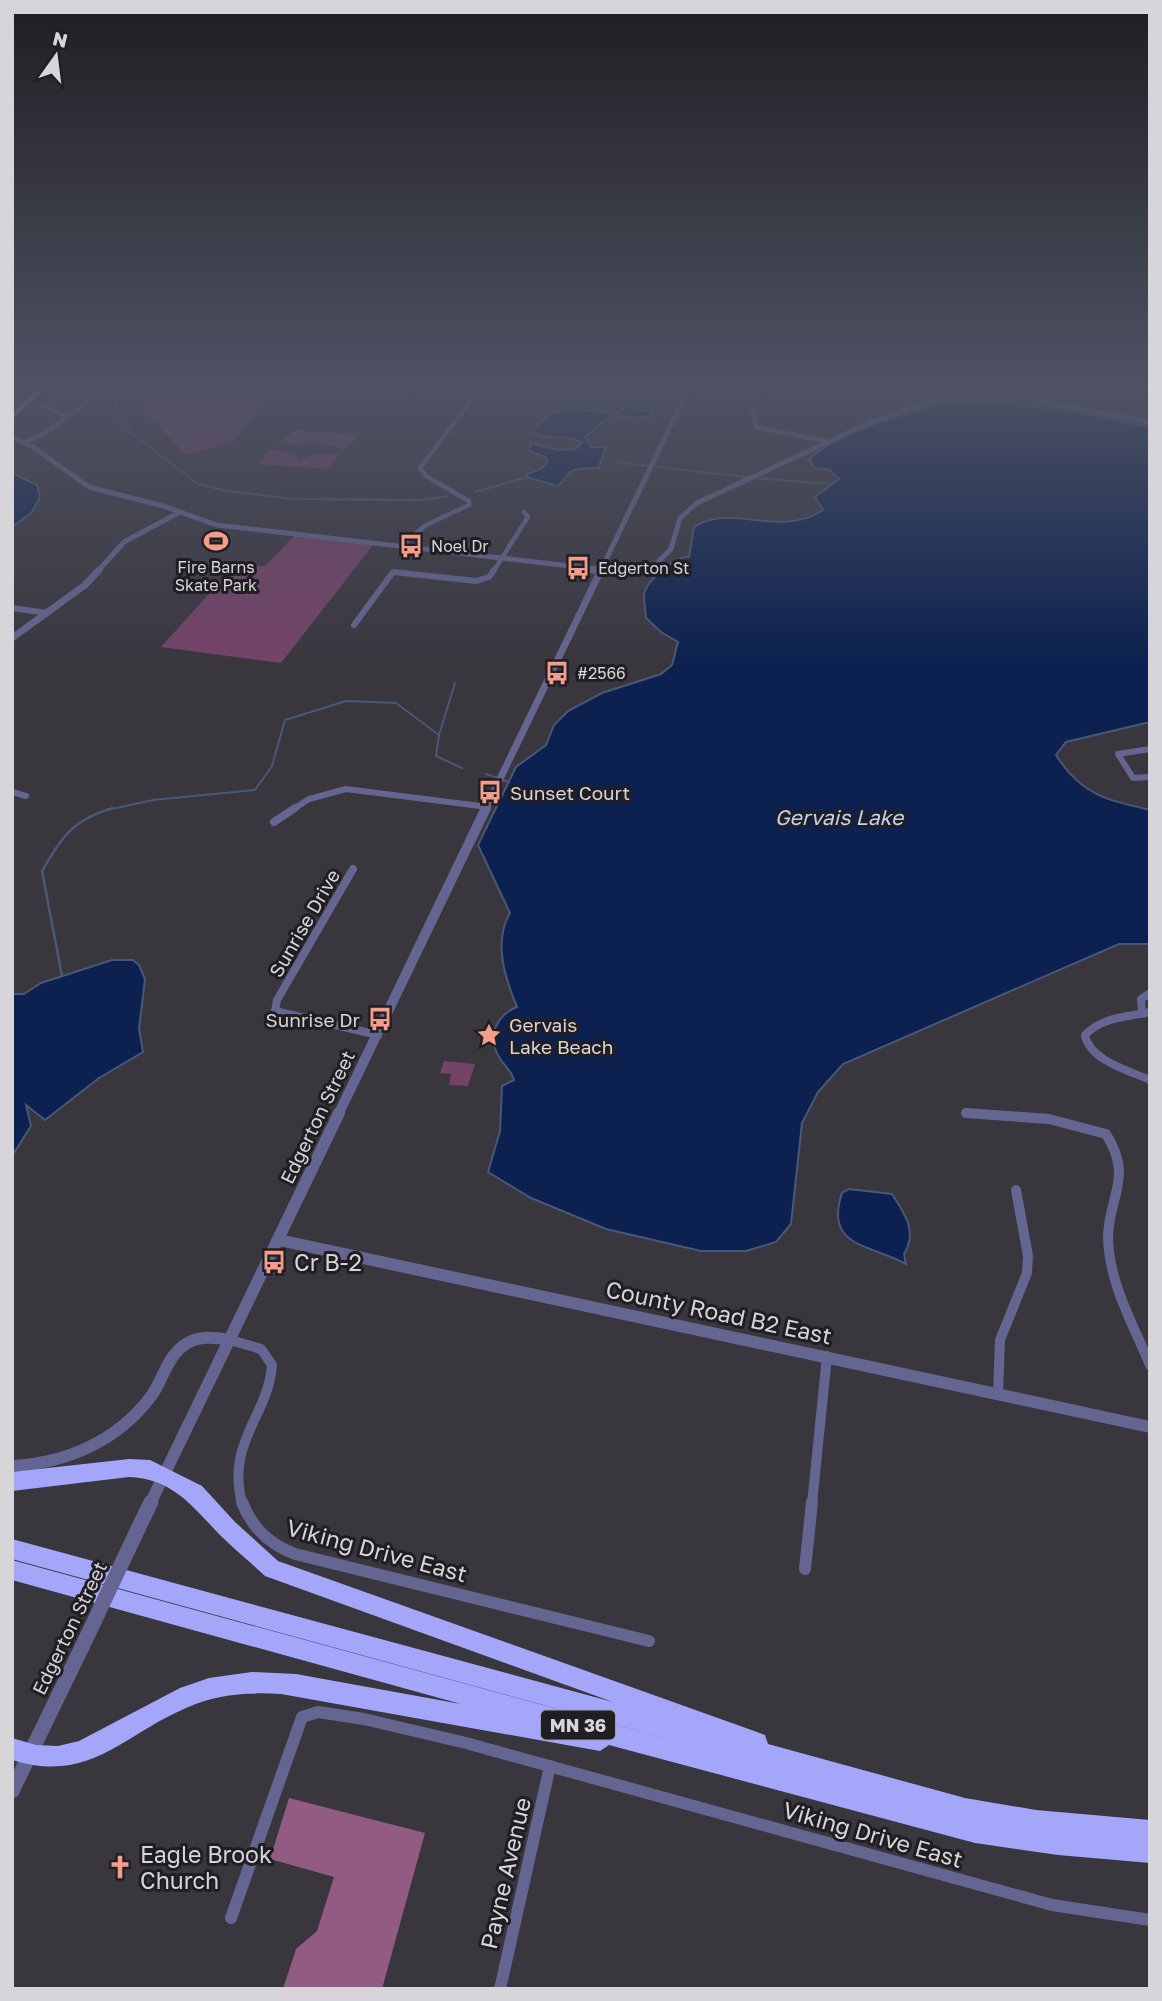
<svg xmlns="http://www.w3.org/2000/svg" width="1162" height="2001" font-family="'Golos Text',sans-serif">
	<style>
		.green { fill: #754368 }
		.forest { fill: #925b83 }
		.water { fill: #0c2150; stroke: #495779; stroke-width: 2 }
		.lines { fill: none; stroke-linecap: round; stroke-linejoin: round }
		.stream-far1 { stroke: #495779; stroke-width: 2 }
		.stream { stroke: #495779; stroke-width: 2.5 }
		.minor-far4 { stroke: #646691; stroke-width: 4.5 }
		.minor-far3 { stroke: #646691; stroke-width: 6 }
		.minor-far2 { stroke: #646691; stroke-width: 8 }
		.minor-far1 { stroke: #646691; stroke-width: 10 }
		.minor { stroke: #646691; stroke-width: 12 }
		.tertiary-far4 { stroke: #646691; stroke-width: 5 }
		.tertiary-far3 { stroke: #646691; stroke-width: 7 }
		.tertiary-far2 { stroke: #646691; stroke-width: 10 }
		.tertiary-far1 { stroke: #646691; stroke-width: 12 }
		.tertiary { stroke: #646691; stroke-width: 15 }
		.motorway { fill: #a4a6fa; fill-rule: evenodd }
		.tertiary-bridge { stroke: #646691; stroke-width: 15 }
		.labels { text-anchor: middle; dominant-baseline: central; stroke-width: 6; stroke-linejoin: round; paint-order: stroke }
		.far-poi-label { font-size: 16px; fill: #d7d5da; stroke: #201e22; text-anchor: start }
		.shield { fill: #201e22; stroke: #a09ea3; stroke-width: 2 }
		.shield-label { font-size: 18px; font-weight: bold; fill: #d7d5da }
		.poi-label { font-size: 19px; fill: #d7d5da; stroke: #201e22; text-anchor: start }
		.street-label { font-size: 19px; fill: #d7d5da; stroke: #201e22 }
		.water-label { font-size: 21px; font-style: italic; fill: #bfd0f0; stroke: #201e22 }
		.near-poi-label { font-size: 23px; fill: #d7d5da; stroke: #201e22; text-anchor: start }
		.near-street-label { font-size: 23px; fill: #d7d5da; stroke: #201e22 }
	</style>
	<rect width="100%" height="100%" fill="#39363e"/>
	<g class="green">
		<polygon points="172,384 238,384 235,388 242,395 265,403 233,442 186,455 142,409 151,395"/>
		<polygon points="242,384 297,384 277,403 257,399 242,391"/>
		<polygon points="295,430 358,435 346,449 321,444 319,440 301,445 278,443"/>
		<polygon points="271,449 297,454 298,460 317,453 340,454 327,469 257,464"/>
		<polygon points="294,536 373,545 281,663 161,647 235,565 265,566"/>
		<polygon points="444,1061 475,1064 468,1086 449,1085 451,1074 440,1073"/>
	</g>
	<polygon class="forest" points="289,1798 425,1833 382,1989 283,1989 296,1949 317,1931 334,1877 270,1859"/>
	<g class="water">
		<path d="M976 400 1072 411 1150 427V722L1066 742 1056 755C1081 795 1107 800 1150 810V944H1119L843 1064 818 1092 802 1123 791 1224 776 1242 746 1251H701L606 1229 531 1198 488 1172 500 1131 502 1086 514 1080C512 1071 504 1066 499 1057 487 1037 496 1015 517 1007 505 978 493 942 510 913L478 845 516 767 546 745 554 725 568 711 602 693 661 674 672 665 678 642 661 632 646 618C645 610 644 602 644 595 646 580 675 557 689 557L694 527C729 502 780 539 823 510L815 497 839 479 829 470 815 468 809 460C830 435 910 411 944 403 954 400 966 400 976 400Z"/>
		<path d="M626 406 653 412V415L637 418 611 415 585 437 591 447H606L599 468C590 469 576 467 569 473 564 477 564 482 557 486L527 477V474L541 469 548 461 545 457 529 451 531 443 559 450 575 449 582 443C568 432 548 442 533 432 555 398 585 412 618 413Z"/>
		<polygon points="12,473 37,485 40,497 32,512 12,527"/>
		<polygon points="112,960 133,960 139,965 145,979 139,1029 143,1052 99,1078 45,1120 26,1105 31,1126 12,1156 12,994 24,994 41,983"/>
		<path d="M849 1189 892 1194C905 1214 918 1232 904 1254L906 1264C869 1244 824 1247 842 1193Z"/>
	</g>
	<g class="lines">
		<g class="stream-far1">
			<polyline points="83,384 99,389"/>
			<polyline points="113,395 120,420 129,431 198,484 223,490 294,499 422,500 447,496"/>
			<polyline points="599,461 603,462"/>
			<polyline points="616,462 648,466"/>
			<polyline points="656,467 746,477"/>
			<polyline points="755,478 830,484"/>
			<polyline points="475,492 527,477"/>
			<polyline points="455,683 439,735 436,756 462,768"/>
			<polyline points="486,774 509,782"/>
			<polyline points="107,810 153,800 255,790 272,766 285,720 346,701 396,703 439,735"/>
		</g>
		<path class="stream" d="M62 976 42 871C63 836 72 820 113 808"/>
		<g class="minor-far4">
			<polyline points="342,384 427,392 433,384"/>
			<polyline points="44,406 68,417"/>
			<polyline points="752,408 756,427 825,441"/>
			<polyline points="402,545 426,525 469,505 469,501 426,476 420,468 484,384"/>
			<polyline points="493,572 528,517 524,512"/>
		</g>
		<g class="minor-far3">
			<polyline points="12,608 47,613"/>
			<polyline points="354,625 393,572 476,581 489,577 494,570"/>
			<polyline points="1150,749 1118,754 1133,778 1150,777"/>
			<polyline points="12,792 26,796"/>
			<polyline points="292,810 309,799 346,789 488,807"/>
		</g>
		<g class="minor-far2">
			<polyline points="274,822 295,808"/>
			<polyline points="353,869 277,1000 275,1011 378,1035"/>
			<path d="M1150 1012C1127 1017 1102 1017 1085 1035 1089 1060 1130 1071 1150 1080"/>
			<polyline points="1142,1014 1141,999 1150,993"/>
			<polyline points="966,1113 988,1115"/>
		</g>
		<g class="minor-far1">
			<path d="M966 1113 1049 1119 1106 1134C1134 1178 1108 1197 1108 1238 1109 1283 1133 1324 1150 1365"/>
			<path d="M230 1340 261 1349 272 1365C268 1417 226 1441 242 1504"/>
			<polyline points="998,1393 1000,1340 1027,1273 1028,1256 1016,1190"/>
			<polyline points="812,1504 827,1356"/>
		</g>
		<g class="minor">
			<path d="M242 1502C252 1528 269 1544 295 1554L649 1641"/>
			<polyline points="805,1569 812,1502"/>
			<polyline points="231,1918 302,1717 318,1712 364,1719 466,1743 1052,1905 1150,1920"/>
			<polyline points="500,1989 550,1766"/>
		</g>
		<g class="tertiary-far4">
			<polyline points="12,437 33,447 89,487 163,506 217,525 622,572"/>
			<polyline points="25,442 45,433 111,384"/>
			<polyline points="97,572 124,542 180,512"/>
			<polyline points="600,572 691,384"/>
			<polyline points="638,572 657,563 671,549 680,518 697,503 871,422 941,398 973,395 1024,398 1150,422"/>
		</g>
		<g class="tertiary-far3">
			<polyline points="593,570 637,572 642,570"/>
			<polyline points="12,638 85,585 99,570"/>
			<polyline points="485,810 601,570"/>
		</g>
		<polyline class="tertiary-far2" points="338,1115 486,808"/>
		<g class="tertiary-far1">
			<polyline points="279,1240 1150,1427"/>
			<path d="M12 1466C67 1463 118 1441 152 1395 163 1379 167 1358 183 1346 197 1335 214 1337 230 1340"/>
			<polyline points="150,1504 339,1113"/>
		</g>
		<g class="tertiary">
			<polyline points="138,1529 151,1502"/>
			<polyline points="12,1791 82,1647"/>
		</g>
		<g class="motorway">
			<polygon points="24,384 33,384 12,397 12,392"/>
			<polygon points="42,384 50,384 12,419 12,413"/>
			<path d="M129 1459 150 1460 202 1486 235 1522 278 1561 757 1732 765 1735 768 1744 965 1798 1036 1810 1150 1820V1863L1058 1855 975 1843 609 1745 600 1751 281 1694C249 1692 216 1694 186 1708 121 1736 90 1784 12 1760V1738L36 1745 58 1746 79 1741 180 1688 209 1678 252 1672 296 1674 461 1704 12 1580V1560L693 1746 12 1559V1539L613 1702 265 1576C250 1562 234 1549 220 1535 192 1506 173 1479 129 1477L12 1491V1472Z"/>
		</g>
		<polyline class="tertiary-bridge" points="82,1647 138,1529"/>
	</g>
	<linearGradient id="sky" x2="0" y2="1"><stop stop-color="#1f1e22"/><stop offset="0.58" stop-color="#4e5263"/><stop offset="1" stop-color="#4e5263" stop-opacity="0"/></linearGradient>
	<rect width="1162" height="664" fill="url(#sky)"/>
	<defs>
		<g id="stadium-bare" transform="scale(1.89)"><path d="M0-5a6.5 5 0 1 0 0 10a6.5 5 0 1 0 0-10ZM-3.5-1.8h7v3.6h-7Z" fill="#f49d8b" stroke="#201e22" stroke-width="2.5" paint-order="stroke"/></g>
		<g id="bus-bare" transform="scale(1.89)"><path d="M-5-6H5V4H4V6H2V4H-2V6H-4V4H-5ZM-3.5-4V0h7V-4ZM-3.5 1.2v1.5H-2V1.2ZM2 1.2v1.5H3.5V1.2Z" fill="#f49d8b" stroke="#201e22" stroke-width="2.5" paint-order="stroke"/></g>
		<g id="sight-bare" transform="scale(1.89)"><path d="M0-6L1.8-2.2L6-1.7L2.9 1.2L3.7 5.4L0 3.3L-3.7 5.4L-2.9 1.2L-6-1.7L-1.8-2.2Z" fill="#f49d8b" stroke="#201e22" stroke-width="2.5" paint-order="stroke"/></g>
		<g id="church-bare" transform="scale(1.89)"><path d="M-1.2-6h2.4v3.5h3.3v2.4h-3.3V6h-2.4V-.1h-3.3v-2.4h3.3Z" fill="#f49d8b" stroke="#201e22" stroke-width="2.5" paint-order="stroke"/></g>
	</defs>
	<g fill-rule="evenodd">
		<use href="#stadium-bare" x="216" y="541"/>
		<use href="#bus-bare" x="411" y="546"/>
		<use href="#bus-bare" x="578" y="568"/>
		<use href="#bus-bare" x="557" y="673"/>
		<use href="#bus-bare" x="490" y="792"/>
		<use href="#bus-bare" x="380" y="1019"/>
		<use href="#sight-bare" x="489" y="1035"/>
		<use href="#bus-bare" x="274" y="1262"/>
		<use href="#church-bare" x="120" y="1867"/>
	</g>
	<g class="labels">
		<g class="far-poi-label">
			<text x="431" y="546">Noel Dr</text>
			<text x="216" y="567" text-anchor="middle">Fire Barns<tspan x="216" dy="18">Skate Park</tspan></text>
			<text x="598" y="568">Edgerton St</text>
			<text x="577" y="673">#2566</text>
		</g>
		<rect class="shield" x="541" y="1710.5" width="74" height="29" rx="5"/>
		<g class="shield-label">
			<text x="578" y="1725">MN 36</text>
		</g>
		<g class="poi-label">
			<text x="510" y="792">Sunset Court</text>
			<text x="360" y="1019" text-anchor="end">Sunrise Dr</text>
			<text x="509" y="1024">Gervais<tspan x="509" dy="22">Lake Beach</tspan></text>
		</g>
		<g class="street-label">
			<text transform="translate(304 923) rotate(-60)">Sunrise Drive</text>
			<text transform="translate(317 1117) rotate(-64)">Edgerton Street</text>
			<text transform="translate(69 1628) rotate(-64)">Edgerton Street</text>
		</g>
		<g class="water-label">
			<text x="839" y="817">Gervais Lake</text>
		</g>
		<g class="near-poi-label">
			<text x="294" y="1262">Cr B-2</text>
			<text x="140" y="1854">Eagle Brook<tspan x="140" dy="26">Church</tspan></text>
		</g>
		<g class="near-street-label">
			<text transform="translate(719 1312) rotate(12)">County Road B2 East</text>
			<text transform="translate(377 1550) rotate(15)">Viking Drive East</text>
			<text transform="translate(873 1834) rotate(16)">Viking Drive East</text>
			<text transform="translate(505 1873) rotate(-77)">Payne Avenue</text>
		</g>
	</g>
	<rect width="1162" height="2001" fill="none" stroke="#d7d5da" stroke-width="28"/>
	<g transform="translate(56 56) rotate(14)" stroke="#201e22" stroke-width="5" paint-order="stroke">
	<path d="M0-5L12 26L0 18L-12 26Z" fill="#d7d5da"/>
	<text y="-10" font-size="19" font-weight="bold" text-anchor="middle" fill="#d7d5da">N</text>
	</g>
</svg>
